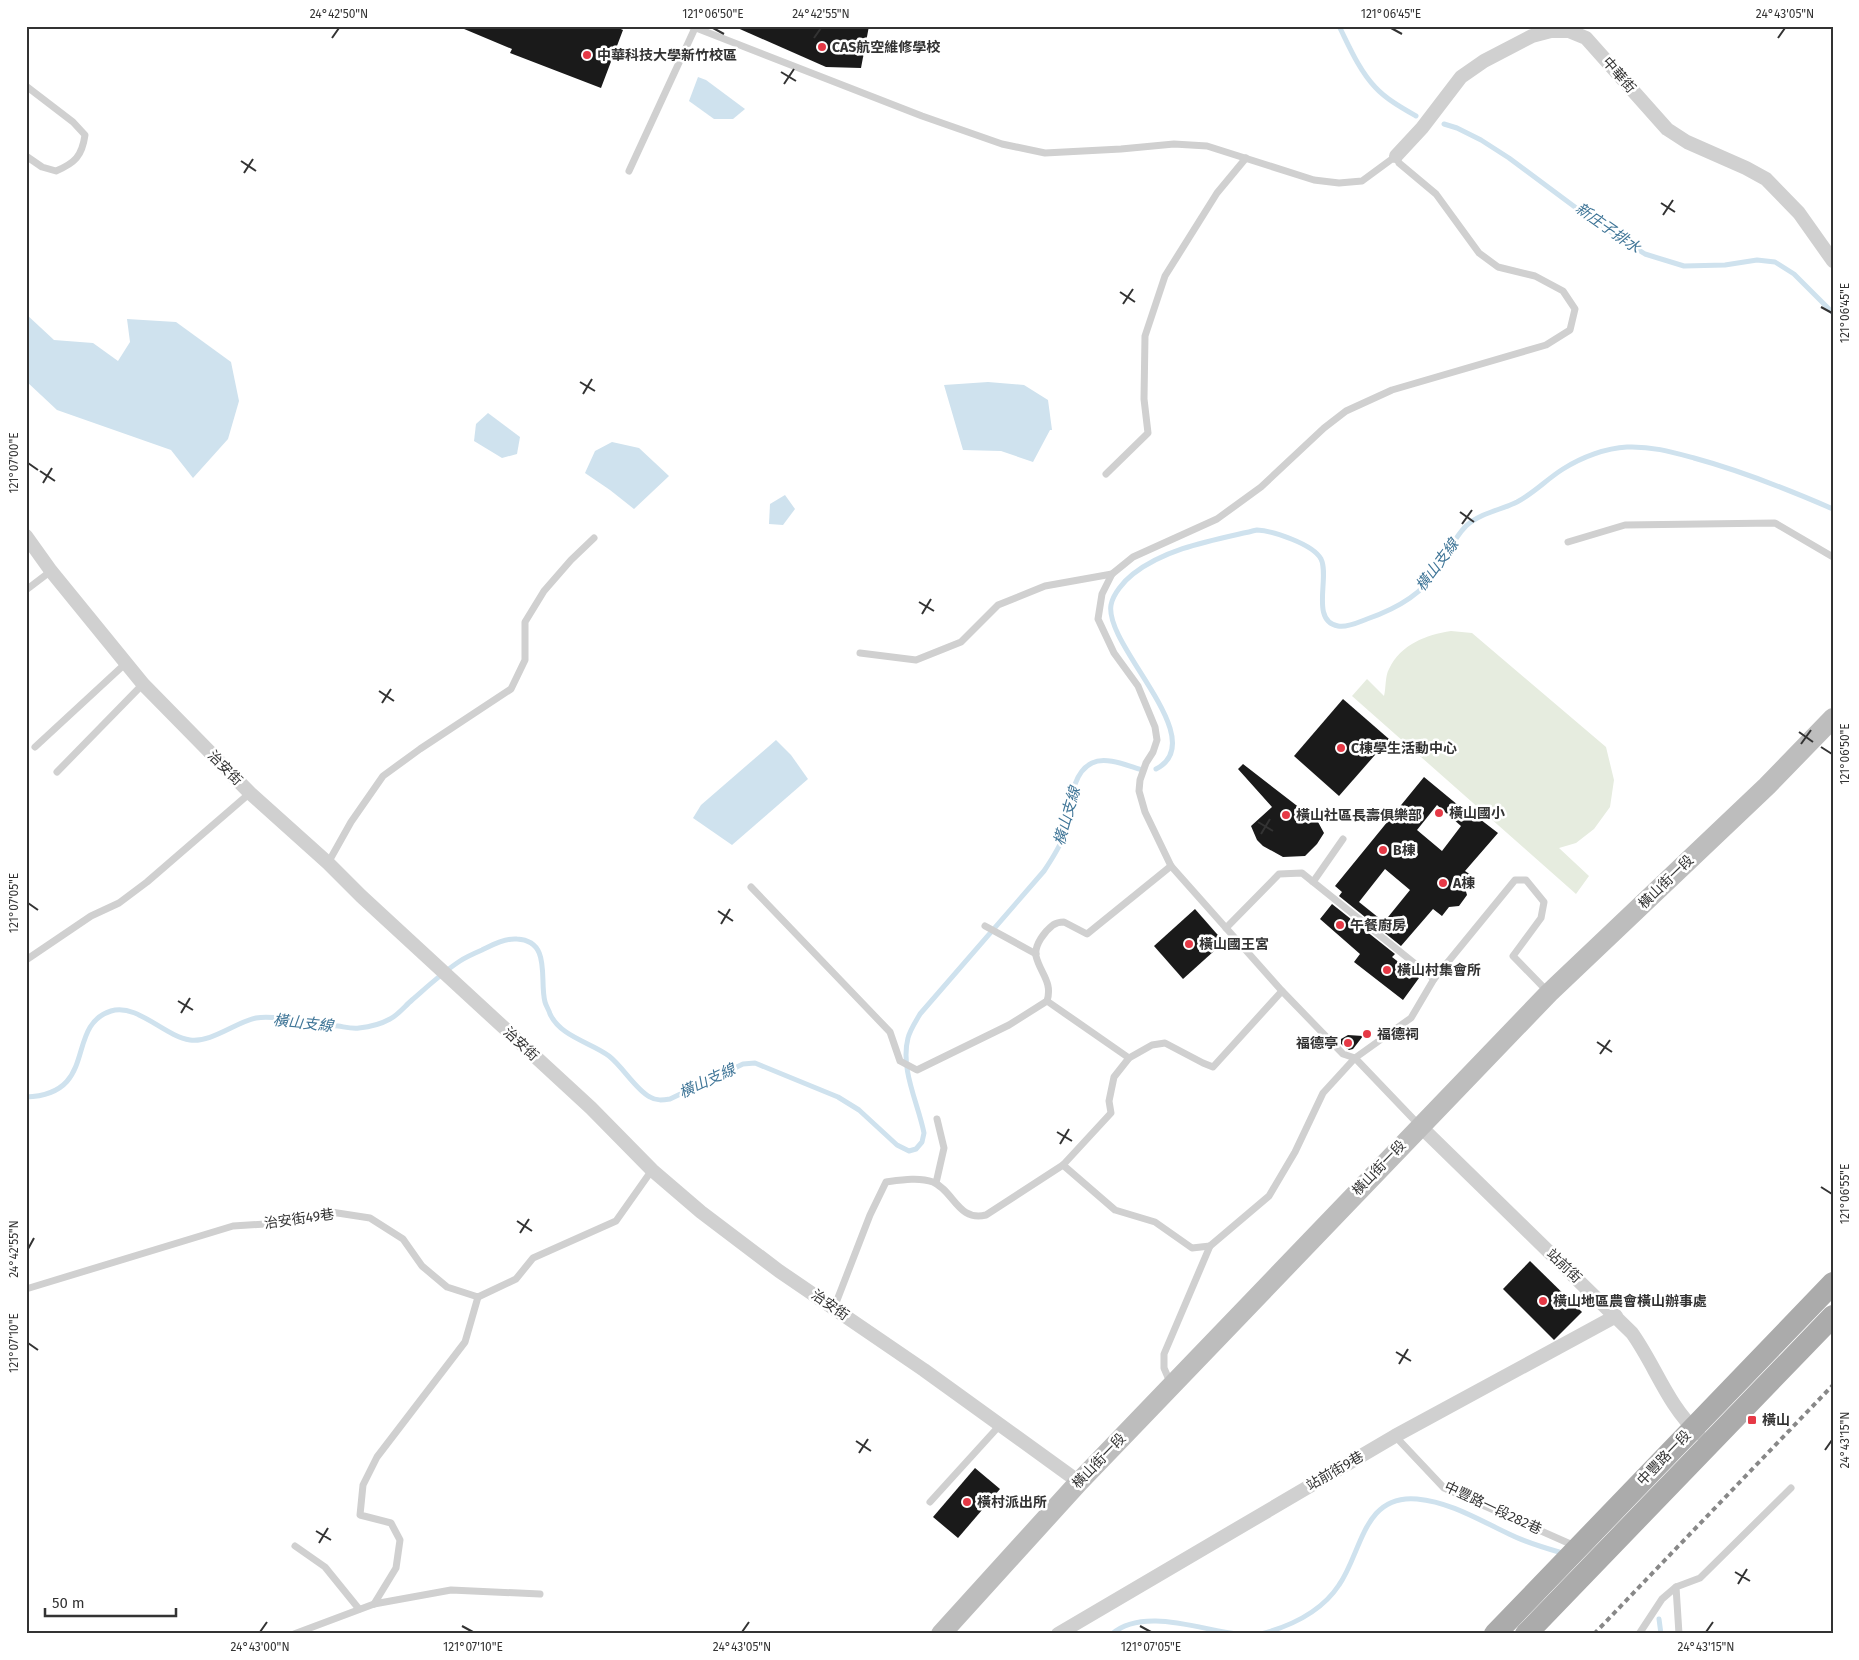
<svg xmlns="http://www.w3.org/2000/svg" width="1859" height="1660" font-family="'Fira Sans','Noto Sans TC',sans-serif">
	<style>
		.green { fill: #e6ecdf }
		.water { fill: #cfe2ee }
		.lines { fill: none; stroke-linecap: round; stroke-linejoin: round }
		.stream { stroke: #cfe2ee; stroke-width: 5 }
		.building { fill: #1a1a1a; fill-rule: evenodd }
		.lane { stroke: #d0d0d0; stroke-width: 7 }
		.street { stroke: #d0d0d0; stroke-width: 14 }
		.secondary { stroke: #bdbdbd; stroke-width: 20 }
		.primary { stroke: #ababab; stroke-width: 22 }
		.rail { stroke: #888; stroke-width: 4; stroke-dasharray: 5 4; stroke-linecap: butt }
		.ticks { fill: none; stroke: #333; stroke-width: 2 }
		.poi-dot { fill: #e63946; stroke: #fff; stroke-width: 2 }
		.labels { text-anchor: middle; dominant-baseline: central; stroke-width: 5; stroke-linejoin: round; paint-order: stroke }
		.poi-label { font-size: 14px; font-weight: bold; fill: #333; stroke: #fff; text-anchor: start }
		.street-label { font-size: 14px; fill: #333; stroke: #fff }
		.water-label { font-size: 15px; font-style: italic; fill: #3f7597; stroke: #fff }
		.neatline { fill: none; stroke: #333; stroke-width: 2 }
		.ticks-label { font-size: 12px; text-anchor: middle; fill: #333 }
	</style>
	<rect width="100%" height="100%" fill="#fff"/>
	<path class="green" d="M1451 631 1472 633 1606 747 1614 780 1610 807 1594 829 1576 843 1559 848 1589 876 1576 894 1352 696 1367 679 1384 696C1386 688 1385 676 1389 669 1401 644 1426 635 1451 631Z"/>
	<g class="water">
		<polygon points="698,77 706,80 745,109 733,119 714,119 689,101"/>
		<polygon points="26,314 54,340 93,343 118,361 130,342 127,319 176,322 231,362 239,401 228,439 193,478 171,450 57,410 26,381"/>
		<polygon points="988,382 1024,385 1048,400 1052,430 1050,430 1033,462 1001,451 963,450 944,385"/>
		<polygon points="488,413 520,437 517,454 502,458 474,441 476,424"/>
		<polygon points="612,442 639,448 669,476 634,509 610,490 585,473 595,451"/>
		<polygon points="785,495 795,509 783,525 769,524 770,504"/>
		<polygon points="776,740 791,755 808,779 732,845 693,818 701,805"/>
	</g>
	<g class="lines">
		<g class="stream">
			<path d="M1339 26C1349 46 1359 70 1375 87 1386 99 1402 108 1416 116"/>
			<polyline points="1444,124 1457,128 1481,140 1509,158 1591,219 1645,254 1684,266 1725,265 1757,260 1775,262 1794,274 1833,313"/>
			<path d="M1156 769C1213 740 1104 646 1111 605 1113 594 1124 581 1133 574 1168 547 1215 540 1257 530 1273 531 1313 544 1321 559 1330 577 1310 621 1338 626 1347 628 1359 622 1367 619 1393 610 1422 595 1437 570 1446 556 1454 538 1466 526 1480 513 1501 510 1517 502 1534 493 1547 479 1563 469 1582 457 1606 448 1627 447 1651 446 1672 452 1694 458 1742 471 1787 489 1833 509"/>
			<path d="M26 1097C100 1094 64 1026 111 1011 137 1003 164 1036 190 1040 211 1043 236 1022 256 1018 273 1015 289 1021 305 1023 316 1024 327 1025 338 1026 345 1027 352 1029 359 1028 369 1027 381 1024 390 1019 398 1015 405 1006 412 1000 427 987 443 972 460 961 466 957 475 953 482 950 492 945 505 938 517 939 552 941 539 980 545 1002 546 1006 549 1010 550 1014 561 1037 590 1042 609 1056 623 1067 636 1090 650 1097 656 1101 663 1100 670 1099L743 1064 755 1063 838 1097 859 1110 897 1145 909 1151 916 1149 922 1142 924 1133C918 1103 900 1069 908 1038 910 1030 916 1021 920 1014L1044 871C1052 859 1060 847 1065 833 1071 812 1069 774 1092 763 1106 756 1128 766 1142 770"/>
			<polyline points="1659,1619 1661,1634"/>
			<path d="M1112 1634C1143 1607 1201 1630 1237 1634"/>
			<path d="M1261 1634C1291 1626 1322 1611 1339 1585 1362 1552 1363 1494 1417 1499 1450 1502 1479 1520 1509 1534 1525 1542 1542 1547 1559 1552"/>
		</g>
	</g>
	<g class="building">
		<polygon points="457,26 614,26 623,30 601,88 510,53 512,49"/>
		<polygon points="733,26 869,26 861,68 826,67"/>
		<polygon points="1343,699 1389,739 1339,796 1294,756"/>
		<polygon points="1243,764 1318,822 1324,833 1317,844 1305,856 1283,857 1263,846 1257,840 1251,826 1272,807 1238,769"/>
		<path d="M1424 777 1470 815 1472 813 1498 833 1465 871 1474 877 1465 888 1467 895 1459 906 1449 907 1442 916 1433 909 1401 946 1339 896 1342 892 1335 886ZM1437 805 1461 826 1442 851 1417 830ZM1385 869 1410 890 1384 922 1359 902Z"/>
		<polygon points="1332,904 1395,954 1392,957 1419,978 1403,1000 1354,962 1360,954 1320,919"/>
		<polygon points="1195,909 1224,942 1183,979 1154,946"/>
		<polygon points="1348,1035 1363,1036 1353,1049 1349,1050 1341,1044 1341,1039"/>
		<polygon points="1530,1261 1582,1312 1554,1340 1503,1289"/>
		<polygon points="975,1468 1000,1489 958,1538 933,1517"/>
	</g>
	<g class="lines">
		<g class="lane">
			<polyline points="691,26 922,116 1002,144 1045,153 1121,149 1174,144 1207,146 1314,180 1339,183 1362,181 1396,156 1399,163 1436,194 1479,253 1498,267 1535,276 1563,291 1575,309 1570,330 1546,345 1392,390 1346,411 1324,428 1261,487 1217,519 1133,557 1112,574 1102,594 1098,619 1114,653 1138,686 1155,727 1157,740 1153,752 1146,763 1140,780 1139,791 1145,812 1171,866 1282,991 1343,1054 1355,1058 1420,1126"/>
			<path d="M26 86 73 122 85 135C82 156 75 163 56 171L42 167 26 156"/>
			<polyline points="629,171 695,28"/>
			<polyline points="1106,474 1148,433 1144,399 1145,336 1165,276 1217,193 1246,158"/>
			<polyline points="1568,542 1625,525 1775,523 1833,557"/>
			<polyline points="26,590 51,571"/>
			<polyline points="860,653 916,660 961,642 998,605 1045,586 1112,574"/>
			<polyline points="35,747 126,663"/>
			<polyline points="57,772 143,684"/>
			<polyline points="328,863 351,822 383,776 420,749 511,689 525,660 525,622 544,591 571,560 594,538"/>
			<polyline points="1313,882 1343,839"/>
			<polyline points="751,887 890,1032 900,1061 917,1070 1009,1025 1047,1001"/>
			<polyline points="985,926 1036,954"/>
			<polyline points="1226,928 1279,874 1302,873 1434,979"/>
			<polyline points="26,960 91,916 119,903 147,882 250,793"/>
			<path d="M1129 1058 1047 1001C1053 982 1040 973 1036 956 1034 945 1045 931 1053 925 1056 923 1060 922 1064 922L1087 934 1171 866"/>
			<polyline points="1063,1165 1115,1210 1155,1222 1192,1248 1210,1246 1269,1196 1295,1152 1323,1093 1355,1058 1411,1018 1434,979 1515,880 1526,880 1544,902 1541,918 1513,956 1548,992"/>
			<polyline points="936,1183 944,1148 937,1119"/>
			<polyline points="26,1289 233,1226 281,1223 331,1212 370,1218 403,1239 422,1266 447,1287 478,1297 516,1279 533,1258 616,1221 652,1170"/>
			<path d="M834 1308 870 1215 886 1182C901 1180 919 1177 933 1182 954 1191 958 1222 986 1215L1063 1165 1111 1113 1109 1101 1114 1077 1129 1058 1152 1045 1165 1043 1203 1063 1213 1067 1282 991"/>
			<polyline points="1170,1382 1164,1368 1164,1354 1210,1246"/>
			<polyline points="1395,1436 1444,1488 1575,1546"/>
			<polyline points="930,1502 1000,1425"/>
			<polyline points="295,1546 325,1567 359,1609"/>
			<polyline points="374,1604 396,1568 400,1540 391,1523 360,1515 363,1485 377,1457 465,1342 478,1297"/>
			<polyline points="294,1634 374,1604 451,1590 540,1594"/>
			<polyline points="1639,1634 1662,1599 1676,1587"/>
			<polyline points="1679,1634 1676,1587 1700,1578 1791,1488"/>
		</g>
		<g class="street">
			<polyline points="1396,156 1422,128 1461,77 1484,61 1532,36 1551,31 1569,31 1586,38 1667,129 1687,142 1746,168 1766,179 1799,213 1833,261"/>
			<polyline points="26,536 51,571 143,684 250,793 328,863 361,896 591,1108 652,1170 701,1212 779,1271 924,1370 1079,1482"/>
			<path d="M1420 1126 1632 1333C1655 1365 1668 1406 1698 1433"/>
			<polyline points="1058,1634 1395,1436 1616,1316"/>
		</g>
		<polyline class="secondary" points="941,1634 1079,1482 1549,993 1767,786 1833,718"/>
		<g class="primary">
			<polyline points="1495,1634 1833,1283"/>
			<polyline points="1526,1634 1833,1316"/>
		</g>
		<polyline class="rail" points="1594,1634 1833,1385"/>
	</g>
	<path class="ticks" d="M713 28 724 34M1391 28 1402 34M332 38 339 28M814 38 821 28M1778 38 1785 28M781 72 796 81M784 84 794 69M241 161 256 171M244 173 253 159M1661 203 1675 212M1663 215 1673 200M1120 292 1135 302M1123 304 1133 289M1821 307 1832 313M580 382 595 391M583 394 592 379M28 463 38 470M40 471 55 481M43 483 52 468M1460 512 1474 522M1462 524 1472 510M919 602 934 611M922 614 931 599M379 691 394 701M382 703 391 689M1799 732 1813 742M1801 744 1811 730M1821 747 1832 754M1258 822 1273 831M1261 834 1270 819M28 903 38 910M718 911 733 921M721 924 730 909M178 1001 193 1010M181 1013 190 998M1597 1042 1612 1052M1600 1054 1610 1040M1057 1132 1072 1141M1060 1144 1069 1129M1821 1187 1832 1194M517 1221 532 1231M520 1233 529 1219M28 1249 34 1238M28 1343 38 1350M1396 1352 1411 1361M1399 1364 1408 1349M856 1441 871 1451M1825 1450 1832 1440M859 1453 868 1439M316 1531 331 1540M319 1543 328 1528M1735 1572 1750 1581M1738 1584 1747 1569M462 1626 473 1632M1140 1626 1151 1632M260 1632 267 1622M742 1632 749 1622M1706 1632 1713 1622"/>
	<g class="poi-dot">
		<circle cx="822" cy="47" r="5"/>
		<circle cx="587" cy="55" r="5"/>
		<circle cx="1341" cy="748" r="5"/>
		<circle cx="1439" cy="813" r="5"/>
		<circle cx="1286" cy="815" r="5"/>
		<circle cx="1383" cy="850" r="5"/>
		<circle cx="1443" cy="883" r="5"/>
		<circle cx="1340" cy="925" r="5"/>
		<circle cx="1189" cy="944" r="5"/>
		<circle cx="1387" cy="970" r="5"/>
		<circle cx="1367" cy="1034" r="5"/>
		<circle cx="1348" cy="1043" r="5"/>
		<circle cx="1543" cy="1301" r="5"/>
		<rect x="1747" y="1415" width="10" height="10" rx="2.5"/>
		<circle cx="967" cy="1502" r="5"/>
	</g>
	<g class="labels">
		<g class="poi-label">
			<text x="832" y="47">CAS航空維修學校</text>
			<text x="597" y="55">中華科技大學新竹校區</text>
			<text x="1351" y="748">C棟學生活動中心</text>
			<text x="1449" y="813">橫山國小</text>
			<text x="1296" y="815">橫山社區長壽俱樂部</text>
			<text x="1393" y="850">B棟</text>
			<text x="1453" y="883">A棟</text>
			<text x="1350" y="925">午餐廚房</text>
			<text x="1199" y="944">橫山國王宮</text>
			<text x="1397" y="970">橫山村集會所</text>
			<text x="1377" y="1034">福德祠</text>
			<text x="1338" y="1043" text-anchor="end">福德亭</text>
			<text x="1553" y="1301">橫山地區農會橫山辦事處</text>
			<text x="1762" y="1420">橫山</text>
			<text x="977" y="1502">橫村派出所</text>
		</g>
		<g class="street-label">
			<text transform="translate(1619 75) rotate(49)">中華街</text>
			<text transform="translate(225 768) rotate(45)">治安街</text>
			<text transform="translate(1666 882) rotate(-44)">橫山街一段</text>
			<text transform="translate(521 1044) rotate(43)">治安街</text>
			<text transform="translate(1379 1168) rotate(-46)">橫山街一段</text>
			<text transform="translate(299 1219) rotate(-8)">治安街49巷</text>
			<text transform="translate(1564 1266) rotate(44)">站前街</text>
			<text transform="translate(830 1305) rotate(35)">治安街</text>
			<text transform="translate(1664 1458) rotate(-46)">中豐路一段</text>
			<text transform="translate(1099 1461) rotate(-46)">橫山街一段</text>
			<text transform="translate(1335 1471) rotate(-30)">站前街9巷</text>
			<text transform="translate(1493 1508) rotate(25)">中豐路一段282巷</text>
		</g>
		<g class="water-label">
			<text transform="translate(1608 228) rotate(35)">新庄子排水</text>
			<text transform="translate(1437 565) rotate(-53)">橫山支線</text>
			<text transform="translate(1067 816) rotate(-74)">橫山支線</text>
			<text transform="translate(303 1023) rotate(6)">橫山支線</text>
			<text transform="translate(707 1081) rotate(-25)">橫山支線</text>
		</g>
	</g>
	<rect width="1859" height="1660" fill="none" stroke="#ffffff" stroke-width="55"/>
	<path d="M45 1608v8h131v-8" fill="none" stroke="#333333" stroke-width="2.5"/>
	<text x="52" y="1608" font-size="15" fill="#333333" stroke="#ffffff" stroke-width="4" paint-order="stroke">50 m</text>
	<rect x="28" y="28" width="1804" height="1604" class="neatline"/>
	<g class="ticks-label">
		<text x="339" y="18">24°42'50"N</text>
		<text x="713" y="18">121°06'50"E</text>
		<text x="821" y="18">24°42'55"N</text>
		<text x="1391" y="18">121°06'45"E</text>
		<text x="1785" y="18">24°43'05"N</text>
		<text transform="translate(1845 313) rotate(-90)" y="4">121°06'45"E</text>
		<text transform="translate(14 463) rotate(-90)" y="4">121°07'00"E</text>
		<text transform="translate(1845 754) rotate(-90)" y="4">121°06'50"E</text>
		<text transform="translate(14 903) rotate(-90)" y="4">121°07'05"E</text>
		<text transform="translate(1845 1194) rotate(-90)" y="4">121°06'55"E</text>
		<text transform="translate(14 1249) rotate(-90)" y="4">24°42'55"N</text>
		<text transform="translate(14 1343) rotate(-90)" y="4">121°07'10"E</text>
		<text transform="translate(1845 1440) rotate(-90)" y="4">24°43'15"N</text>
		<text x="260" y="1651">24°43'00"N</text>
		<text x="473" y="1651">121°07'10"E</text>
		<text x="742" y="1651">24°43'05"N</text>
		<text x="1151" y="1651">121°07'05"E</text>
		<text x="1706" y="1651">24°43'15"N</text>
	</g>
</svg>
